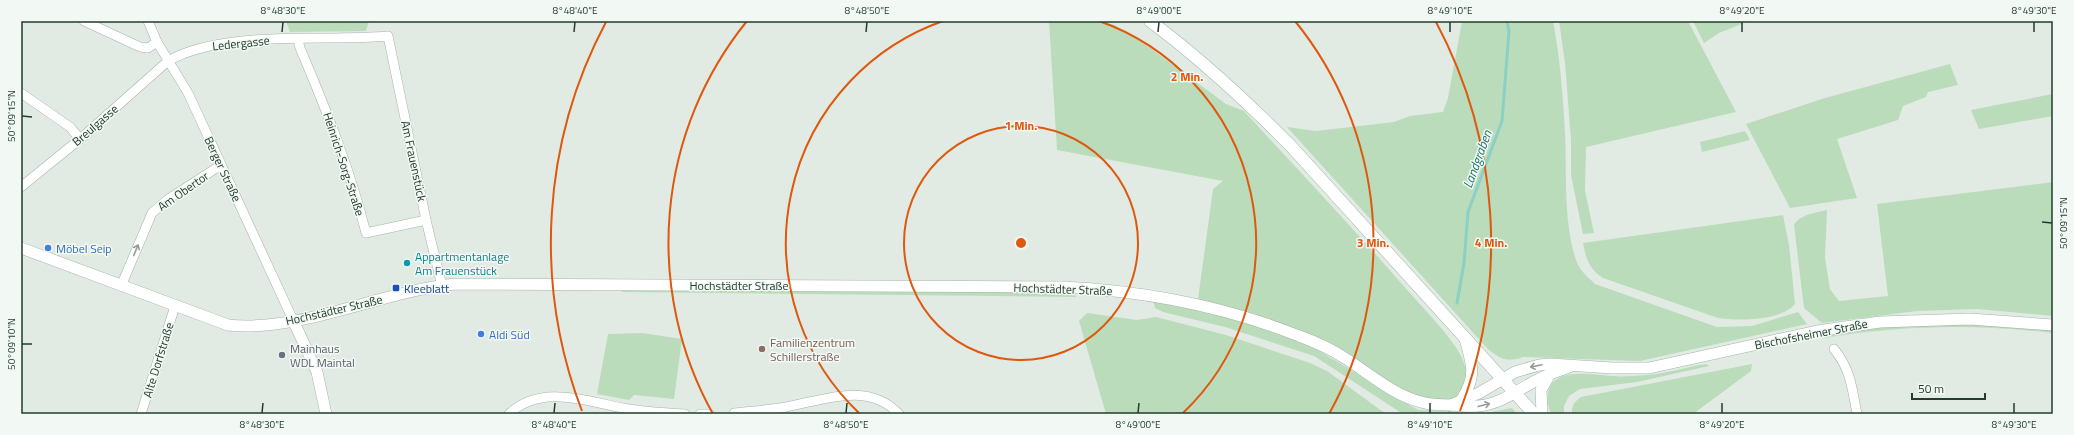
<svg xmlns="http://www.w3.org/2000/svg" width="2074" height="435" font-family="'Titillium Web',sans-serif">
	<style>
		.green { fill: #bbdcba }
		.lines { fill: none; stroke-linecap: round; stroke-linejoin: round }
		.stream { stroke: #8ad0c6; stroke-width: 3 }
		.minor-casing { stroke: #a4b3a9; stroke-width: 10 }
		.tertiary-casing { stroke: #a4b3a9; stroke-width: 12 }
		.secondary-casing { stroke: #a0b7a8; stroke-width: 13 }
		.minor { stroke: #fff; stroke-width: 9 }
		.tertiary { stroke: #fff; stroke-width: 11 }
		.secondary { stroke: #fff; stroke-width: 12 }
		.oneway { stroke: #909e96 }
		.ticks { fill: none; stroke: #223c2d; stroke-width: 1.5 }
		.ring { fill: none; stroke: #de580e; stroke-width: 2 }
		.shop-dot { fill: #3f7fe0; stroke: #f2f8f3; stroke-width: 1.5 }
		.culture-dot { fill: #0f9aa8; stroke: #f2f8f3; stroke-width: 1.5 }
		.transit-dot { fill: #1a4fb4; stroke: #f2f8f3; stroke-width: 1.5 }
		.education-dot { fill: #8d6e63; stroke: #f2f8f3; stroke-width: 1.5 }
		.worship-dot { fill: #6b7280; stroke: #f2f8f3; stroke-width: 1.5 }
		.labels { text-anchor: middle; dominant-baseline: central; stroke-width: 3; stroke-linejoin: round; paint-order: stroke }
		.street-label { font-size: 12px; fill: #223c2d; stroke: #f2f8f3 }
		.shop-label { font-size: 12px; fill: #366cbe; stroke: #f2f8f3; text-anchor: start }
		.culture-label { font-size: 12px; fill: #0d838f; stroke: #f2f8f3; text-anchor: start }
		.transit-label { font-size: 12px; fill: #164399; stroke: #f2f8f3; text-anchor: start }
		.education-label { font-size: 12px; fill: #785e54; stroke: #f2f8f3; text-anchor: start }
		.worship-label { font-size: 12px; fill: #5b616d; stroke: #f2f8f3; text-anchor: start }
		.water-label { font-size: 13px; font-style: italic; fill: #1d776b; stroke: #f2f8f3 }
		.centre { fill: #de580e; stroke: #f2f8f3; stroke-width: 2 }
		.ring-label { font-size: 12px; text-anchor: middle; font-weight: bold; fill: #de580e; stroke: #f2f8f3; stroke-width: 3; stroke-linejoin: round; paint-order: stroke }
		.neatline { fill: none; stroke: #223c2d; stroke-width: 1.5 }
		.ticks-label { font-size: 10px; text-anchor: middle; fill: #223c2d }
	</style>
	<rect width="100%" height="100%" fill="#e1ebe4"/>
	<g class="green">
		<polygon points="286,21 369,21 366,31 290,32"/>
		<path d="M1049 21H1097L1115 25 1146 45 1226 104 1244 111C1299 171 1355 230 1408 291 1423 308 1453 338 1462 358 1468 371 1469 387 1457 397 1427 421 1348 350 1320 338 1281 322 1239 309 1198 299L1213 189 1223 181 1057 150Z"/>
		<path d="M1462 21H1553C1560 58 1563 95 1565 133 1567 175 1563 219 1576 260 1579 270 1588 277 1595 284L1717 327 1752 326 1798 312 1807 324 1640 361 1523 357C1506 363 1500 359 1487 348L1287 127 1316 131 1394 122 1410 116 1443 112 1448 98Z"/>
		<polygon points="1559,21 1688,21 1736,112 1586,147 1585,191 1594,233 1583,234 1571,175 1571,140 1565,63"/>
		<polygon points="1693,21 1749,21 1719,33 1704,43"/>
		<polygon points="1950,64 1958,85 1928,92 1926,97 1903,106 1898,120 1837,139 1857,198 1790,208 1746,124 1825,98"/>
		<polygon points="2053,94 2053,116 1979,129 1971,110"/>
		<polygon points="1745,131 1750,140 1702,152 1700,142"/>
		<path d="M2053 182V316L1977 309 1917 311 1822 323 1804 308 1794 225C1800 214 1816 213 1827 210L1825 258 1830 289 1839 301 1888 296 1877 204Z"/>
		<path d="M1783 215 1789 245 1795 304C1781 321 1738 321 1718 318L1603 278C1589 269 1586 259 1583 243Z"/>
		<polygon points="622,288 1073,292 1076,297 622,292"/>
		<polygon points="1153,300 1198,309 1258,326 1297,341 1316,349 1418,410 1486,413 1512,408 1517,414 1403,414 1314,356 1225,327 1163,312 1155,308"/>
		<polygon points="1087,313 1137,320 1156,317 1226,335 1310,363 1327,371 1386,414 1106,414 1079,321"/>
		<path d="M1969 323 2053 330V333C1977 324 1901 325 1825 338L1823 335 1880 326Z"/>
		<polygon points="642,333 682,339 674,399 634,395 629,400 597,394 608,334"/>
		<path d="M1706 364 1709 366 1637 382 1580 389 1569 396 1564 406V414H1552C1548 409 1547 400 1548 393 1553 366 1593 375 1612 376 1623 377 1635 376 1646 375 1666 374 1686 367 1706 364Z"/>
		<path d="M1752 364 1751 371 1693 414H1572C1571 406 1574 402 1581 397Z"/>
	</g>
	<g class="lines">
		<g class="stream">
			<polyline points="1457,303 1464,263 1468,212 1502,121 1509,31 1507,21"/>
			<polyline points="1449,412 1452,414"/>
		</g>
		<g class="minor-casing">
			<g id="minor">
				<polyline points="84,21 140,47 148,48 157,42"/>
				<polyline points="148,21 157,42 188,93 293,320"/>
				<path d="M298 39 300 48C326 109 350 169 366 233L426 220"/>
				<polyline points="21,93 70,127 80,139"/>
				<path d="M21 187 80 139 168 61C224 29 324 42 388 36L426 220 442 286"/>
				<polyline points="121,286 152,213 167,200 221,165"/>
				<path d="M1834 349C1851 370 1852 388 1857 414"/>
				<path d="M734 413C751 411 769 410 786 407 824 400 868 381 899 414"/>
				<polyline points="141,414 175,306"/>
				<path d="M509 414C541 384 585 401 623 408 644 412 664 413 685 414"/>
				<polyline points="700,414 710,414"/>
			</g>
		</g>
		<g class="tertiary-casing">
			<g id="tertiary">
				<path d="M21 248 228 325C300 333 382 291 455 284L1063 287C1145 291 1224 306 1299 336 1316 342 1333 350 1348 360 1371 375 1394 395 1421 402 1431 405 1441 405 1451 405 1460 406 1469 407 1478 406 1502 404 1520 388 1541 378 1551 373 1562 370 1572 366"/>
				<polyline points="293,320 317,372 326,414"/>
				<path d="M1462 399C1477 376 1472 364 1465 339"/>
				<polyline points="1451,405 1479,393 1515,372 1539,365 1551,364 1612,368 1649,368 1817,331 1880,322 1970,319 2053,325"/>
				<polyline points="1542,414 1541,390 1550,374"/>
			</g>
		</g>
		<g class="secondary-casing">
			<path id="secondary" d="M1150 21C1200 58 1246 101 1290 145L1534 414"/>
		</g>
		<use href="#minor" class="minor"/>
		<use href="#tertiary" class="tertiary"/>
		<use href="#secondary" class="secondary"/>
	</g>
	<defs><path id="oneway-shaft" d="M-6 0H5M1.5-3L5.5 0L1.5 3" fill="none" stroke-width="1.6" stroke-linecap="round" stroke-linejoin="round"/></defs>
	<g class="oneway">
		<use href="#oneway-shaft" transform="translate(136 250) rotate(-68)"/>
		<use href="#oneway-shaft" transform="translate(1536 366) rotate(168)"/>
		<use href="#oneway-shaft" transform="translate(1484 405) rotate(-14)"/>
	</g>
	<path class="ticks" d="M282 32 283 22M574 32 575 22M866 32 867 22M1158 32 1159 22M1450 32V22M1742 32V22M2034 32V22M22 116 32 117M2042 222 2052 223M22 344H32M262 413 263 403M554 413 555 403M846 413 847 403M1138 413 1139 403M1430 413V403M1722 413V403M2014 413V403"/>
	<g class="ring">
		<circle cx="1021" cy="243" r="117"/>
		<path d="M859 413A235 235 0 0 1 943 21M1099 21A235 235 0 0 1 1183 413"/>
		<path d="M713 414A352 352 0 0 1 747 21M1295 21A352 352 0 0 1 1329 414"/>
		<path d="M582 411A470 470 0 0 1 606 22M1436 22A470 470 0 0 1 1460 411"/>
	</g>
	<g class="shop-dot">
		<circle cx="48" cy="248" r="4"/>
		<circle cx="481" cy="334" r="4"/>
	</g>
	<circle class="culture-dot" cx="407" cy="263" r="4"/>
	<rect class="transit-dot" x="392" y="284" width="8" height="8" rx="2"/>
	<circle class="education-dot" cx="762" cy="349" r="4"/>
	<circle class="worship-dot" cx="282" cy="355" r="4"/>
	<g class="labels">
		<g class="street-label">
			<text transform="translate(241 43) rotate(-6)">Ledergasse</text>
			<text transform="translate(95 125) rotate(-41)">Breulgasse</text>
			<text transform="translate(414 161) rotate(78)">Am Frauenstück</text>
			<text transform="translate(344 164) rotate(72)">Heinrich-Sorg-Straße</text>
			<text transform="translate(223 169) rotate(65)">Berger Straße</text>
			<text transform="translate(183 191) rotate(-35)">Am Obertor</text>
			<text x="739" y="285">Hochstädter Straße</text>
			<text transform="translate(1063 289) rotate(2)">Hochstädter Straße</text>
			<text transform="translate(334 310) rotate(-13)">Hochstädter Straße</text>
			<text transform="translate(1811 334) rotate(-11)">Bischofsheimer Straße</text>
			<text transform="translate(158 360) rotate(-73)">Alte Dorfstraße</text>
		</g>
		<g class="shop-label">
			<text x="56" y="248">Möbel Seip</text>
			<text x="489" y="334">Aldi Süd</text>
		</g>
		<g class="culture-label">
			<text x="415" y="256">Appartmentanlage<tspan x="415" dy="14">Am Frauenstück</tspan></text>
		</g>
		<g class="transit-label">
			<text x="404" y="288">Kleeblatt</text>
		</g>
		<g class="education-label">
			<text x="770" y="342">Familienzentrum<tspan x="770" dy="14">Schillerstraße</tspan></text>
		</g>
		<g class="worship-label">
			<text x="290" y="348">Mainhaus<tspan x="290" dy="14">WDL Maintal</tspan></text>
		</g>
		<g class="water-label">
			<text transform="translate(1477 159) rotate(-70)">Landgraben</text>
		</g>
	</g>
	<circle cx="1021" cy="243" r="6" class="centre"/>
	<g class="ring-label">
		<text x="1187" y="81">2 Min.</text>
		<text x="1021" y="130">1 Min.</text>
		<text x="1373" y="247">3 Min.</text>
		<text x="1491" y="247">4 Min.</text>
	</g>
	<rect width="2074" height="435" fill="none" stroke="#f2f8f3" stroke-width="44"/>
	<path d="M1912 393v6h73v-6" fill="none" stroke="#223c2d" stroke-width="2"/>
	<text x="1918" y="393" font-size="12" fill="#223c2d" stroke="#f2f8f3" stroke-width="3" paint-order="stroke">50 m</text>
	<rect x="22" y="22" width="2030" height="391" class="neatline"/>
	<g class="ticks-label">
		<text x="283" y="14">8°48'30"E</text>
		<text x="575" y="14">8°48'40"E</text>
		<text x="867" y="14">8°48'50"E</text>
		<text x="1159" y="14">8°49'00"E</text>
		<text x="1450" y="14">8°49'10"E</text>
		<text x="1742" y="14">8°49'20"E</text>
		<text x="2034" y="14">8°49'30"E</text>
		<text transform="translate(11 116) rotate(-90)" y="4">50°09'15"N</text>
		<text transform="translate(2063 223) rotate(-90)" y="4">50°09'15"N</text>
		<text transform="translate(11 344) rotate(-90)" y="4">50°09'10"N</text>
		<text x="262" y="428">8°48'30"E</text>
		<text x="554" y="428">8°48'40"E</text>
		<text x="846" y="428">8°48'50"E</text>
		<text x="1138" y="428">8°49'00"E</text>
		<text x="1430" y="428">8°49'10"E</text>
		<text x="1722" y="428">8°49'20"E</text>
		<text x="2014" y="428">8°49'30"E</text>
	</g>
</svg>
